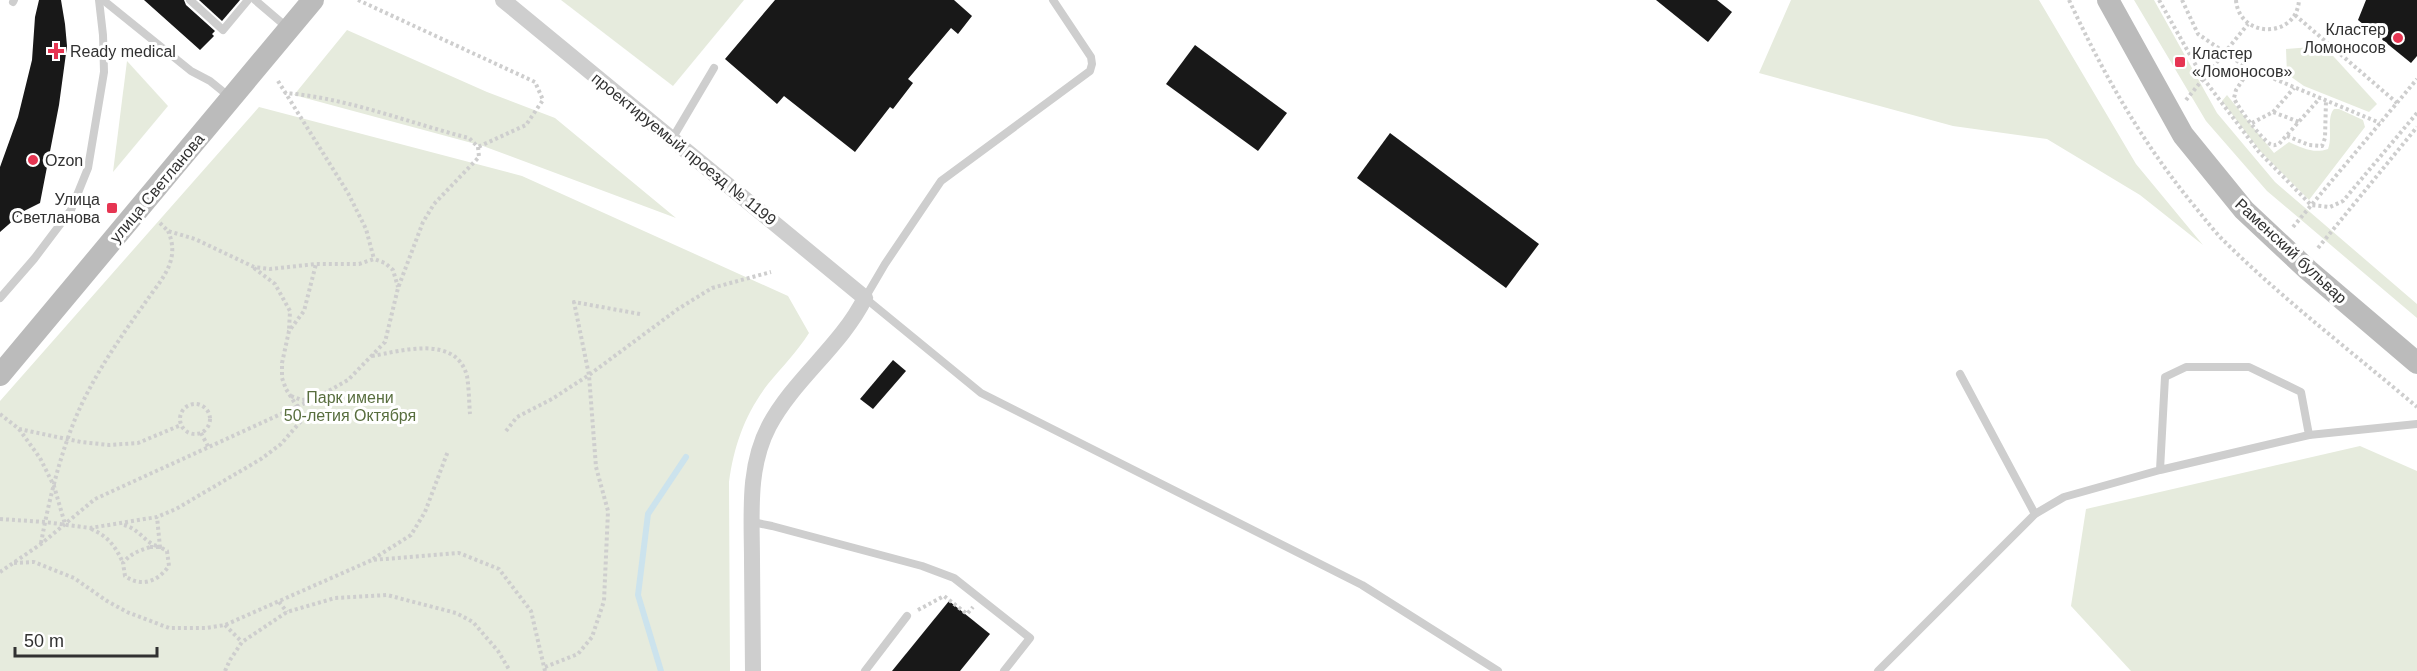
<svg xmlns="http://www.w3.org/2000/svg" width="2417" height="671" font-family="Helvetica,sans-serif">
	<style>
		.green { fill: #e6ebdd }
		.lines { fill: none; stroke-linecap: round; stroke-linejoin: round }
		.stream { stroke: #cce3ed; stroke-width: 6 }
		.building { fill: #181818 }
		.path { stroke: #cecece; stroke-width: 4; stroke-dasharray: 3 3; stroke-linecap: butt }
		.lane { stroke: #cecece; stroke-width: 8 }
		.street { stroke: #cecece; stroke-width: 16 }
		.secondary { stroke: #bbb; stroke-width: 22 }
		.poi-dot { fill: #e63552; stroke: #fff; stroke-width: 2 }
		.labels { text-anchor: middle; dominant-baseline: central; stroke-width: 6; stroke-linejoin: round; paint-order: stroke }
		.poi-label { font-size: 16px; fill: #313131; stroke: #fff; text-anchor: start }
		.street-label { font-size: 16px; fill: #313131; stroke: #fff }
		.park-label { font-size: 16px; fill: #586e3e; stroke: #fff }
	</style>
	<rect width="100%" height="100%" fill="#fff"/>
	<g class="green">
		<polygon points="561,0 744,0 673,86"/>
		<polygon points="1791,0 2039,0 2136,164 2203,245 2140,195 2047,139 1953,126 1759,73"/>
		<polygon points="2134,0 2154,0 2217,113 2275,182 2417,304 2417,318 2267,191 2206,121"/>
		<polygon points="347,30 487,92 555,118 676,218 483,146 294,95"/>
		<polygon points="2324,46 2377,104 2369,112 2304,86 2287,74 2286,49"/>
		<polygon points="127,61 168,106 113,172"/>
		<path d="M2227 95 2274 153 2289 142C2302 148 2314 154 2328 149 2333 137 2326 118 2334 109H2339L2363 120 2365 127 2309 200 2260 151 2222 101Z"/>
		<path d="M259 107 522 176 788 296 809 333C797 352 782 367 768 384 745 414 734 445 729 482L730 671H0V401Z"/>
		<polygon points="2360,446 2417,471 2417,671 2131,671 2071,606 2086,509"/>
	</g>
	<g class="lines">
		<polyline class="stream" points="661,671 638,595 648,514 686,457"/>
	</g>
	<g class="building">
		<polygon points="39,0 61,0 65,24 67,46 59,105 40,203 24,211 0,232 0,167 18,117 32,60 35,17"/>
		<polygon points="144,0 184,0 186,5 215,31 212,34 214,36 200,50"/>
		<polygon points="199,0 240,0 222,21"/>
		<polygon points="775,0 954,0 972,16 958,34 951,28 908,79 913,83 893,109 890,107 855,152 784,96 777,104 725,59"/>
		<polygon points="1656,0 1717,0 1732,12 1708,42"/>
		<polygon points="2366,0 2417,0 2417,56 2411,63 2358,20"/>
		<polygon points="1195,45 1287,113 1258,151 1166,84"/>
		<polygon points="1390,133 1539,244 1506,288 1357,178"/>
		<polygon points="893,360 906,371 873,409 860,399"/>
		<polygon points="949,601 990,634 960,671 892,671"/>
	</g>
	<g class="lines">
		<g class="path">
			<polyline points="358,0 535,82 543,100 526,125 478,147"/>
			<path d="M2069 0C2103 73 2140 139 2191 202 2201 214 2210 226 2220 237 2281 298 2351 351 2417 407"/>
			<polyline points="2159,0 2203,78 2259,152 2311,205 2330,207 2343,201 2417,113"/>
			<polyline points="2182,0 2198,34 2246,67 2380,123"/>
			<path d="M2236 0C2239 39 2297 39 2299 0"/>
			<polyline points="2295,15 2397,103"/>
			<path d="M2250 69 2236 90 2234 98C2238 108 2260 137 2270 144 2274 146 2275 145 2279 144L2320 98"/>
			<polyline points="278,81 348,193 366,229 374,259"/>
			<polyline points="2186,100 2248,24"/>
			<polyline points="2273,112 2294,88"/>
			<polyline points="2252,123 2273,112 2299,122"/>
			<polyline points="2287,136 2309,145 2322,146 2325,138 2326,100"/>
			<polyline points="160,223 168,231 195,239 254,267 270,269 316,264 359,264 374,259 385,263 393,270 398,287"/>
			<polyline points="2293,227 2417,79"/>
			<polyline points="2318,248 2417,127"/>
			<polyline points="254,268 275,284 290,311 289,330"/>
			<path d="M372 356C401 351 456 334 467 376 469 388 469 402 470 414"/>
			<polyline points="291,396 302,400 310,399"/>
			<circle cx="195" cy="419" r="15"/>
			<polyline points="0,414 19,429 81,442 109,445 138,443 181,425"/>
			<polyline points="19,429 40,458 54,486 65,524"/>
			<polyline points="506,431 517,417 552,399 589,375 678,309 712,288 771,272"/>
			<polyline points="201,433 209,448"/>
			<polyline points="0,519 45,522 90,528 157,517 176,509 261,459 281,444 301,421 301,413 286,389 282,378 282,363 289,331 304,311 316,264"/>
			<path d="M124 525C140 529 144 543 160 547L157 517"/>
			<path d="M91 529C108 536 116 547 123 563"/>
			<path d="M41 543C49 500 61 450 79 410 98 368 125 331 152 293 167 273 179 256 168 231"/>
			<path d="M150 547H160L167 551 169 566C158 581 142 588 125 576L123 563C130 554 138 551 150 547Z"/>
			<polyline points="373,559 411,535 425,512 448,451"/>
			<polyline points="14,563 34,562 74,578 107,601 127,612 169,628 206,628 225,625 372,560 459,553 499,569 521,598 531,611 545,671"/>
			<path d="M0 572 41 544 95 499 316 398 348 380 385 342 398 288 423 222 434 204 479 157 478 147 469 138C409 123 348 98 285 93"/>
			<polyline points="279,602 287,612"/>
			<polyline points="918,610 944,596 967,614 973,607"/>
			<polyline points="225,625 242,642"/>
			<polyline points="545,667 578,654 592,637 604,601 608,511 596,467 589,375 574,302 640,314"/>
			<polyline points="225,671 230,660 242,642 287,612 335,598 387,595 456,613 473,622 498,651 510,671"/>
		</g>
		<g class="lane">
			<polyline points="103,0 191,71 210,81 231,98"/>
			<polyline points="190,0 223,30 248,0"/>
			<polyline points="255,0 289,29"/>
			<polyline points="1053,0 1091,57 1092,64 1090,71 941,181 885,264 865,298 981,393 1362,585 1498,671"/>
			<polyline points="13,2 14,0"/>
			<polyline points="672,139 714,68"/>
			<polyline points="0,298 34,259 71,210 88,168 104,72 103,35 99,0"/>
			<polyline points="1960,374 2035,514"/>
			<polyline points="2309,435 2417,424"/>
			<polyline points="752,522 772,526 922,566 954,578 1030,638 1004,671"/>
			<polyline points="865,671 907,616"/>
			<polyline points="1878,671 2035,514 2064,497 2160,470 2309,435 2301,392 2249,367 2186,367 2165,377 2160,470"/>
		</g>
		<path class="street" d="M503 0 865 298C841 346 794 379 769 426 747 468 752 515 752 561 752 598 753 634 753 671"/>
		<g class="secondary">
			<polyline points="2108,0 2183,135 2244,210 2308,270 2417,363"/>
			<polyline points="0,375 313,0"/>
		</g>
	</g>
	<g class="poi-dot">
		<circle cx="2398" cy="38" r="6"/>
		<path d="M53 42h6v6h6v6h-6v6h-6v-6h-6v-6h6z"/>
		<rect x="2174" y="56" width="12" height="12" rx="3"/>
		<circle cx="33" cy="160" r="6"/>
		<rect x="106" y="202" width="12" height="12" rx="3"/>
	</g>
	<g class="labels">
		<g class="poi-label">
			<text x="2386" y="29" text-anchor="end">Кластер<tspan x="2386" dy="18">Ломоносов</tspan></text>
			<text x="70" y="51">Ready medical</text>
			<text x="2192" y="53">Кластер<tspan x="2192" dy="18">«Ломоносов»</tspan></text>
			<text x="45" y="160">Ozon</text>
			<text x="100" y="199" text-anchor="end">Улица<tspan x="100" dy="18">Светланова</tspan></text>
		</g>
		<g class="street-label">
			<text transform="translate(684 149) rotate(39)">проектируемый проезд № 1199</text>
			<text transform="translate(157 188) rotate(-50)">улица Светланова</text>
			<text transform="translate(2291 251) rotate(43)">Раменский бульвар</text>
		</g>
		<g class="park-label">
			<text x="350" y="397">Парк имени<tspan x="350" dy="18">50-летия Октября</tspan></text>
		</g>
	</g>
	<path d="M15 647v9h142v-9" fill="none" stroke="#313131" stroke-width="3"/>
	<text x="24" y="647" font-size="18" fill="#313131" stroke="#ffffff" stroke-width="4.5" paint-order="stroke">50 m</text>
</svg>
